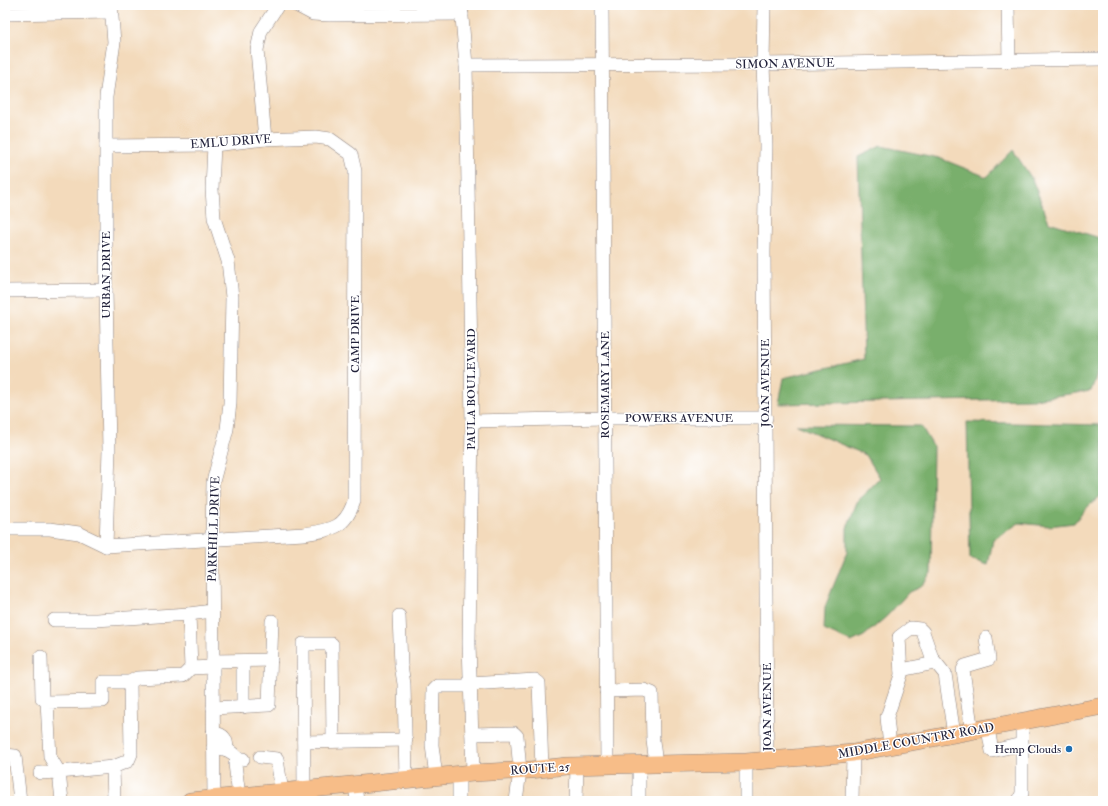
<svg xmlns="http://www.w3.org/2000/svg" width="1108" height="806" font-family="'IM FELL Double Pica',serif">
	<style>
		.forest { fill: #79af6c; stroke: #4e6854 }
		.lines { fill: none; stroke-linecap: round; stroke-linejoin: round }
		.minor-casing { stroke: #8a7e7b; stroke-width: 14 }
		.major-casing { stroke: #8a7e7b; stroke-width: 18 }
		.minor { stroke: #fff; stroke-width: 13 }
		.major { stroke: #f7bd88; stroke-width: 17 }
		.poi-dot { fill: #1f6fb2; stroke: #fff; stroke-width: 1.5 }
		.labels { text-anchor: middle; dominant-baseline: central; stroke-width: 3; stroke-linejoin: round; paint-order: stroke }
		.street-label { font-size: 12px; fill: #22223b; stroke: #fff }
		.poi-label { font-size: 12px; fill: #22223b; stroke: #fff; text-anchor: end }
	</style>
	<rect width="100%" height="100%" fill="#fff"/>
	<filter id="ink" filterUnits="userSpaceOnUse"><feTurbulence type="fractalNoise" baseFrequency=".025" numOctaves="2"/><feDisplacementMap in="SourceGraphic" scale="8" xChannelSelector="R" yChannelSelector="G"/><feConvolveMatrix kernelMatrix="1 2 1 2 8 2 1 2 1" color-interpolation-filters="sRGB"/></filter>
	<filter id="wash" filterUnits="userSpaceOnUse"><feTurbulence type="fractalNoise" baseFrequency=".012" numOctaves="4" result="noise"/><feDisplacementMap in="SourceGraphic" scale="16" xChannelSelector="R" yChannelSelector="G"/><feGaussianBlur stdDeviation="0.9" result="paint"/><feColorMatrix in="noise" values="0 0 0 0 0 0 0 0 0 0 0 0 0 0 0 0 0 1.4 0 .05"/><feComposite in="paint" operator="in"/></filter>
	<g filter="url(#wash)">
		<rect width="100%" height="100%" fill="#f3dabb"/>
		<g class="forest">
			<polygon points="881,146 939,158 987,177 1013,150 1032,179 1049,222 1103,239 1103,357 1091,391 1034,399 778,404 783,378 864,359 858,157"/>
			<polygon points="967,422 1103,425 1103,494 1085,509 1074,523 1049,526 1019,523 993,540 988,565 970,559"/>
			<polygon points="796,425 921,426 933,446 931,573 920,587 909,592 887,616 864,636 851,642 824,630 825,607 847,552 847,528 857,502 880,478 866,455"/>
		</g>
	</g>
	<g filter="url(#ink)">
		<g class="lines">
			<g class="minor-casing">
				<g id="minor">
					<polyline points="296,5 313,14 329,15 462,14"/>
					<polyline points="461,5 466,65 472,421 469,643 473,773"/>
					<polyline points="602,5 607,765"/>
					<polyline points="764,5 763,64 766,146 764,252 767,760"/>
					<polyline points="1008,5 1009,61"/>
					<polyline points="5,14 111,12"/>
					<polyline points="466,65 763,64 1103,59"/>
					<polyline points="265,139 257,50 261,31 278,5"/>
					<polyline points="5,291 106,290"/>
					<polyline points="472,421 606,418 766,418"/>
					<path d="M5 529H50L79 533 106 546 304 534C331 530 345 529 354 501L355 171 351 154 330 139 316 137 265 139 214 145 106 146"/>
					<polyline points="106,546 109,450 106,290 106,97 114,42 111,5"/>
					<polyline points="399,616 401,665 404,684 406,779"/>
					<polyline points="54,620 96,620 189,614"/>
					<polyline points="41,657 42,698 47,702"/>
					<polyline points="213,661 271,660"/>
					<polyline points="191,668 189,614 212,611"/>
					<polyline points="901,670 935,663"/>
					<polyline points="470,684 535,680 539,683 542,769"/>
					<polyline points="606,691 644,690 652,693 653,741 656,764"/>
					<polyline points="243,707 243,661"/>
					<polyline points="213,708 269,705 272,621"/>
					<polyline points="988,729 992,751 1022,744"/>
					<polyline points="972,732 963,670 965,666 989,659 986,638"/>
					<path d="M213 733C224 734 227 739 227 750"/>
					<polyline points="472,734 514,733 517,736 520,771 516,801"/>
					<polyline points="304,742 406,740"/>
					<polyline points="890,747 887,717 901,675 899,637 911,628 920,629 923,632 932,658 945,674 954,735"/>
					<path d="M213 748C225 748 231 750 238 759"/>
					<polyline points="5,755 15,756 20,801"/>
					<polyline points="260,757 277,759 282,792"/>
					<polyline points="40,773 59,772 50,757 47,702 103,701 103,682 130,682"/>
					<polyline points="436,777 432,745 433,690 437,686 470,686"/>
					<polyline points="355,785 357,801"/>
					<polyline points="304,790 303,644 332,644 333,741"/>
					<polyline points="239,796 235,764 238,759 243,759"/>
					<polyline points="62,801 59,772 113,767"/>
					<polyline points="114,801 113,767 128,761 131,754 130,682 137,678 183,676 191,668 213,667"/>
					<polyline points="214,801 212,539 213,482 227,429 230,403 232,297 228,261 214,218 212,189 214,145"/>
					<polyline points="459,801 459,775"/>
					<polyline points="576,801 577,766"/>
					<polyline points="639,801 639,765"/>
					<polyline points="746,801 746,762"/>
					<polyline points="852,801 853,753"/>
					<polyline points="1019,801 1022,793 1022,722"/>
				</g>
			</g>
			<g class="major-casing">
				<polyline id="major" points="190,801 473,773 530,770 567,766 746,762 853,753 1103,706"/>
			</g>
			<use href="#minor" class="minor"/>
			<use href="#major" class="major"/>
		</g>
	</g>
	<circle class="poi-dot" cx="1069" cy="749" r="4"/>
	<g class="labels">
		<g class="street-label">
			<text transform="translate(785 64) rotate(-1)">SIMON AVENUE</text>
			<text transform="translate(231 142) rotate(-4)">EMLU DRIVE</text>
			<text transform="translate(106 275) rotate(-90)">URBAN DRIVE</text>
			<text transform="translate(355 334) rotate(-90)">CAMP DRIVE</text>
			<text transform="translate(765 383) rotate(-90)">JOAN AVENUE</text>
			<text transform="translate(605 385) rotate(-90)">ROSEMARY LANE</text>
			<text transform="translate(471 389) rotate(-90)">PAULA BOULEVARD</text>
			<text x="679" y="418">POWERS AVENUE</text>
			<text transform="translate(214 529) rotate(-88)">PARKHILL DRIVE</text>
			<text transform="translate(767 707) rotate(-90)">JOAN AVENUE</text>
			<text transform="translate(916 741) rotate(-10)">MIDDLE COUNTRY ROAD</text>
			<text transform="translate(540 769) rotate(-4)">ROUTE 25</text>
		</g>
		<g class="poi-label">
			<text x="1061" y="749">Hemp Clouds</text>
		</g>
	</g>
	<rect width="1108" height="806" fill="none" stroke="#fff" stroke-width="20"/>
</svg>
